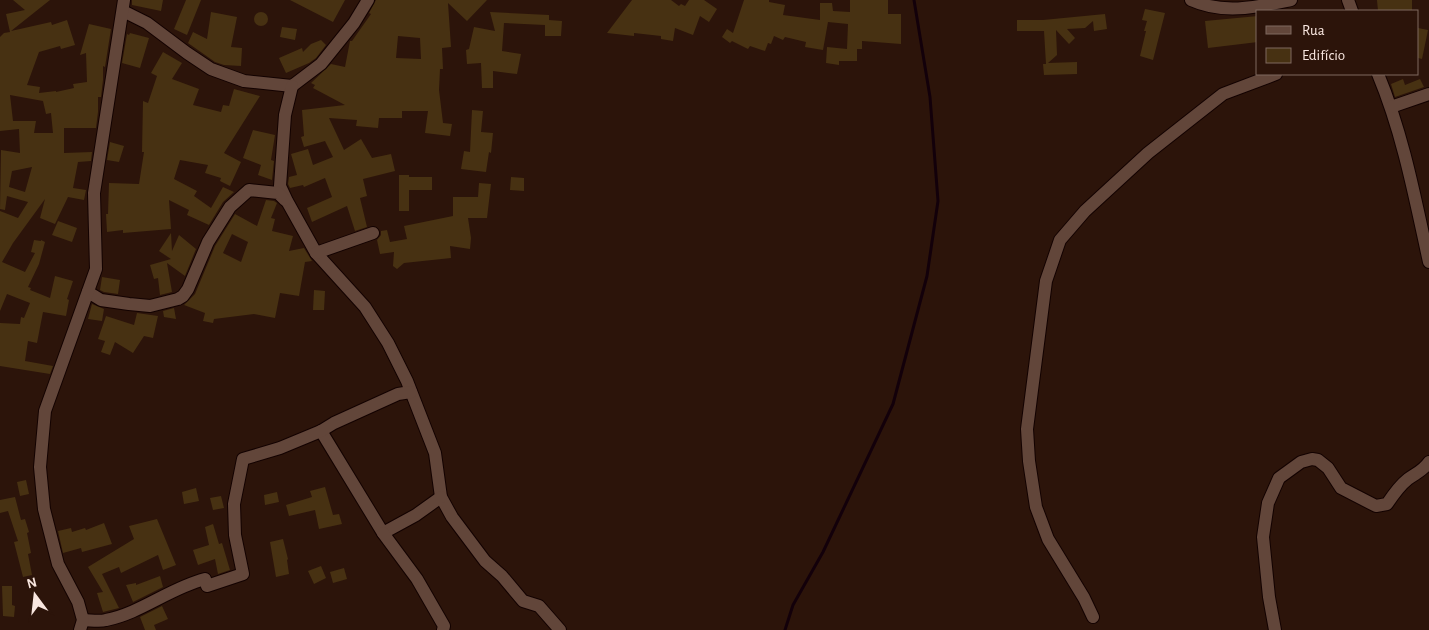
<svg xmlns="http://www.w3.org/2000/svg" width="1429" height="630" font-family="'Alegreya Sans',sans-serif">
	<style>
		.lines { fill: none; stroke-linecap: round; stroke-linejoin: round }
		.stream { stroke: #13000a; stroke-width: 3 }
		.building { fill: #473112; fill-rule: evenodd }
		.street-casing { stroke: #130200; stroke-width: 14 }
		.street { stroke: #62463a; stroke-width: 12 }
	</style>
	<rect width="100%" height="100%" fill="#2c140a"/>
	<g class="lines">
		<polyline class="stream" points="785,630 793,605 823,552 893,404 927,276 938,201 930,97 914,0"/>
	</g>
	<g class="building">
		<path d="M13 0H50L11 31 51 22 52 25 67 20 75 45 61 49 60 46 39 52 27 85 40 87 39 93 56 91V92L74 88 73 84 87 82 86 53 80 55 89 24 111 29 105 67 103 66V80L101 97H98V112L96 128H64V153L92 152 91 161 78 162 73 188 86 190 84 200 68 197 55 224 40 218 45 199 13 243 2 262 25 272 35 253 31 252 34 240 41 241V240L45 242 39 264 28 287 31 288 30 290 50 298 55 276 73 281 67 299 69 300 66 316 43 312 37 343 28 341 25 361 53 366 50 374 0 366V323L20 324 21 317 24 318 30 303 7 294 0 311V211L18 218 28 202 7 196 5 210 0 209 1 150 20 153 19 129 0 131V37L4 33 10 32 6 14 25 10ZM10 95 43 101 46 114 51 113 53 133H34L36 121H13ZM32 167 25 192 9 187 12 171Z"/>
		<polygon points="132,0 163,0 161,11 132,5"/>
		<polygon points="186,0 201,0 187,35 174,29"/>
		<polygon points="290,0 345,0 333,22"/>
		<path d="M376 0H487L467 21 448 3 451 47 442 48 443 69H440L439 90 443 123 452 124 450 136 425 133 428 111H402V118H379L378 128 356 126 357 120 329 118 344 150 361 139 372 158 391 154 395 171 363 179 367 196 360 198 367 227 355 231 347 206 312 222 307 208 332 197 325 178 304 187 303 185 290 188 288 184 289 177 297 175 291 154 308 149 313 165 333 157 325 141 304 147 301 137 304 136 302 110 345 105 313 88 315 85 311 83 331 64 345 67 350 41H352L371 14 369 13ZM398 36 420 38 421 59 396 58Z"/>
		<polygon points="632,0 671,0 679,6 681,4 685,6 689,0 704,0 717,9 709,22 700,16 693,35 675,28 673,41 661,39 661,36 634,33 634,36 607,33"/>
		<polygon points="744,0 769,0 769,2 785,5 783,15 820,20 820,3 832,3 833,11 850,12 850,0 888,0 888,14 901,14 901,44 862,41 862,49 857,49 857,61 839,61 839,65 826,63 827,47 847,49 848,24 828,22 823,50 805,47 806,42 785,37 783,40 774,36 771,44 768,43 765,51 750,46 748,49 732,41 730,43 722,37 727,29 733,33"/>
		<polygon points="1377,0 1412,0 1412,11 1378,11"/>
		<polygon points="1145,9 1165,13 1153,60 1140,56 1146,31 1144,31 1147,21 1142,20"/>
		<circle cx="261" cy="19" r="7"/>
		<polygon points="211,12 237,17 231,47 242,48 241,66 224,65 215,62 188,43 193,32 207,39"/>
		<polygon points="490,12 549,15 549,20 562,21 561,36 545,36 545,25 504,23 502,51 521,54 517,74 493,71 493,88 482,88 481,63 467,64 466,50 469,49 474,27 495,31"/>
		<polygon points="1105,14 1107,29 1094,31 1093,21 1085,28 1067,29 1075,38 1069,44 1056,30 1057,55 1048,63 1077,62 1077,74 1044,75 1043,64 1046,64 1044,31 1017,31 1017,20 1043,20"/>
		<polygon points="1258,16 1258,42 1208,48 1205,21"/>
		<polygon points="282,27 297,29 295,40 280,37"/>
		<polygon points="1418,28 1428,30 1422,59 1418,58"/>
		<polygon points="130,33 149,38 140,68 122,63 127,34 129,35"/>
		<polygon points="321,40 326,45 316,58 309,63 286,73 279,58 302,48 303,52 311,44"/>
		<polygon points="163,52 182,63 172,79 199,89 193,105 221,112 223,105 229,106 234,89 260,96 224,153 241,162 230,186 220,181 221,178 205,173 208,165 180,160 174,179 197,191 194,196 211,208 223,187 234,192 223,202 209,225 187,215 189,210 169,200 171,229 123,233 123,230 107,232 106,214 108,214 109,183 139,184 144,152 142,152 143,101 148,103 157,76 151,73"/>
		<polygon points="1403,79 1405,85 1420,79 1424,87 1395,97 1391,84"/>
		<polygon points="472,110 483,111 481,132 493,133 491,153 489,152 486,172 461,169 464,151 470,152"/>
		<polygon points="253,130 275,135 271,160 274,161 272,180 258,175 261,165 243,158"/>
		<polygon points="110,142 124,146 119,162 107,160"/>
		<polygon points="399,175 409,175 409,177 432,177 432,190 409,190 409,211 399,211"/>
		<polygon points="511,177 524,178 524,191 510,190"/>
		<polygon points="479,183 491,184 487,218 468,218 471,238 470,249 450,246 451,258 404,263 397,269 393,266 394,252 380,254 377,240 381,235 381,231 387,230 390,242 407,239 404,226 453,216 453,197 478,197"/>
		<path d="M266 200 274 201 277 203 271 218 275 219 272 231 293 236 289 251 304 248 312 261 305 262 299 296 280 293 275 318 254 314 214 319 213 323 203 321 205 313 184 305 195 294 215 246 235 214 257 226ZM232 234 248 242 241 262 223 253Z"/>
		<polygon points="58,221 77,228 72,242 52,235"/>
		<polygon points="171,233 172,251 179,235 196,249 185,276 167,263 172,292 160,295 158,278 154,279 150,265 171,259 159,251"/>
		<polygon points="102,277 120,280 118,294 104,292 100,290"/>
		<polygon points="314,290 325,291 324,310 313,310"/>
		<polygon points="92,304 104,309 102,321 88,319"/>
		<polygon points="174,308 176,319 164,317 163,311"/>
		<polygon points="137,313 158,316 153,338 144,336 133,353 115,342 110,355 101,352 105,341 98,339 106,316 134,325"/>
		<polygon points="26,480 29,494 20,496 17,482"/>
		<polygon points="325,487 333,515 339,514 342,524 319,529 315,510 289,516 286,505 312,497 310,491"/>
		<polygon points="196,488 199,501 184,504 182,492"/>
		<polygon points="277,492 279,502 265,505 264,495"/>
		<polygon points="221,496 224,508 213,510 210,498"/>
		<polygon points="15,497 21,520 25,519 29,532 27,533 31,553 28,554 32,575 23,577 14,542 18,541 8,511 0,513 0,500"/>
		<polygon points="157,519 176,565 163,570 158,555 121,573 119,567 102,574 119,608 103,612 97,593 103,592 88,567 134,539 129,526"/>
		<polygon points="104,523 112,544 82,552 81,548 63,553 58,531 71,528 72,532 85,528 86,530"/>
		<polygon points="213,524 219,544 222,543 230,570 218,574 215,559 198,565 193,550 209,545 205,527"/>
		<polygon points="283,539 288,559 287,560 289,574 276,577 270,542"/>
		<polygon points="321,566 326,578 314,584 308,571"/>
		<polygon points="344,568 347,579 333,583 330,572"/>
		<polygon points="160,576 163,587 133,602 126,585 136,583 136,585"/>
		<polygon points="2,586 12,586 12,605 15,606 14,617 3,616"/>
		<polygon points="162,606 168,619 154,625 156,630 145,630 140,617"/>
	</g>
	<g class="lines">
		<g class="street-casing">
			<g id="street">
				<path d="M1191 0C1224 15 1257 7 1291 0"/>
				<polyline points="1348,0 1352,11"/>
				<polyline points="123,11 147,23 187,53 211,69 244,81 292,86 321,64 354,23 368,0"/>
				<path d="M1378 74C1403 134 1415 198 1429 262"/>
				<polyline points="292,86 285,115 280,186 287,201 316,253 365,307 388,343 407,381 435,453 441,497 452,517 485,561 502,576 523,601 539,606 560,630"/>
				<polyline points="1391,107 1429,94"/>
				<polyline points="316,253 373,233"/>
				<polyline points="88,292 101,300 129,304 150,306 178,299 183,296 188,289 208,242 230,207 249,190 278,193 285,200"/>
				<polyline points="321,431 383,533 416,515 441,497"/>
				<polyline points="383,533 417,579 444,626 443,630"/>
				<polyline points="1093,617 1084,598 1048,539 1036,507 1029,461 1027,429 1046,281 1060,240 1085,211 1148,153 1223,94 1276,74"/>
				<path d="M83 620C90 620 99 622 106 620 141 613 170 588 205 579L207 586 243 574 235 535 234 504 243 459 280 448 321 431 334 423 398 394 411 392"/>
				<polyline points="80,630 83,620 78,602 58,564 44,509 40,467 45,411 96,269 94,193 124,0"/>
				<path d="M1275 630 1269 597 1263 537 1268 503 1279 478 1301 462 1312 459 1318 460 1328 468 1341 488 1376 506 1387 504C1393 495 1399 486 1408 479 1416 473 1423 471 1429 462"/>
			</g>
		</g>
		<use href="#street" class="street"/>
	</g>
	<rect x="1256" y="10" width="162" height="65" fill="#2c140a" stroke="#7e685f"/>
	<rect x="1266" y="26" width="25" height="8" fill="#62463a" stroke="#7e685f"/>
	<text x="1302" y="35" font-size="15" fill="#f8e6df">Rua</text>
	<rect x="1266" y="48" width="25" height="15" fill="#473112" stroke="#7e685f"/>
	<text x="1302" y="60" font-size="15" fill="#f8e6df">Edifício</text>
	<g transform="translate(35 595) rotate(345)" stroke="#2c140a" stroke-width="4" paint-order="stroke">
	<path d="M0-4L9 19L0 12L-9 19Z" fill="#f8e6df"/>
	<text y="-8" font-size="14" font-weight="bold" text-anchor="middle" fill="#f8e6df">N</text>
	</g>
</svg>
